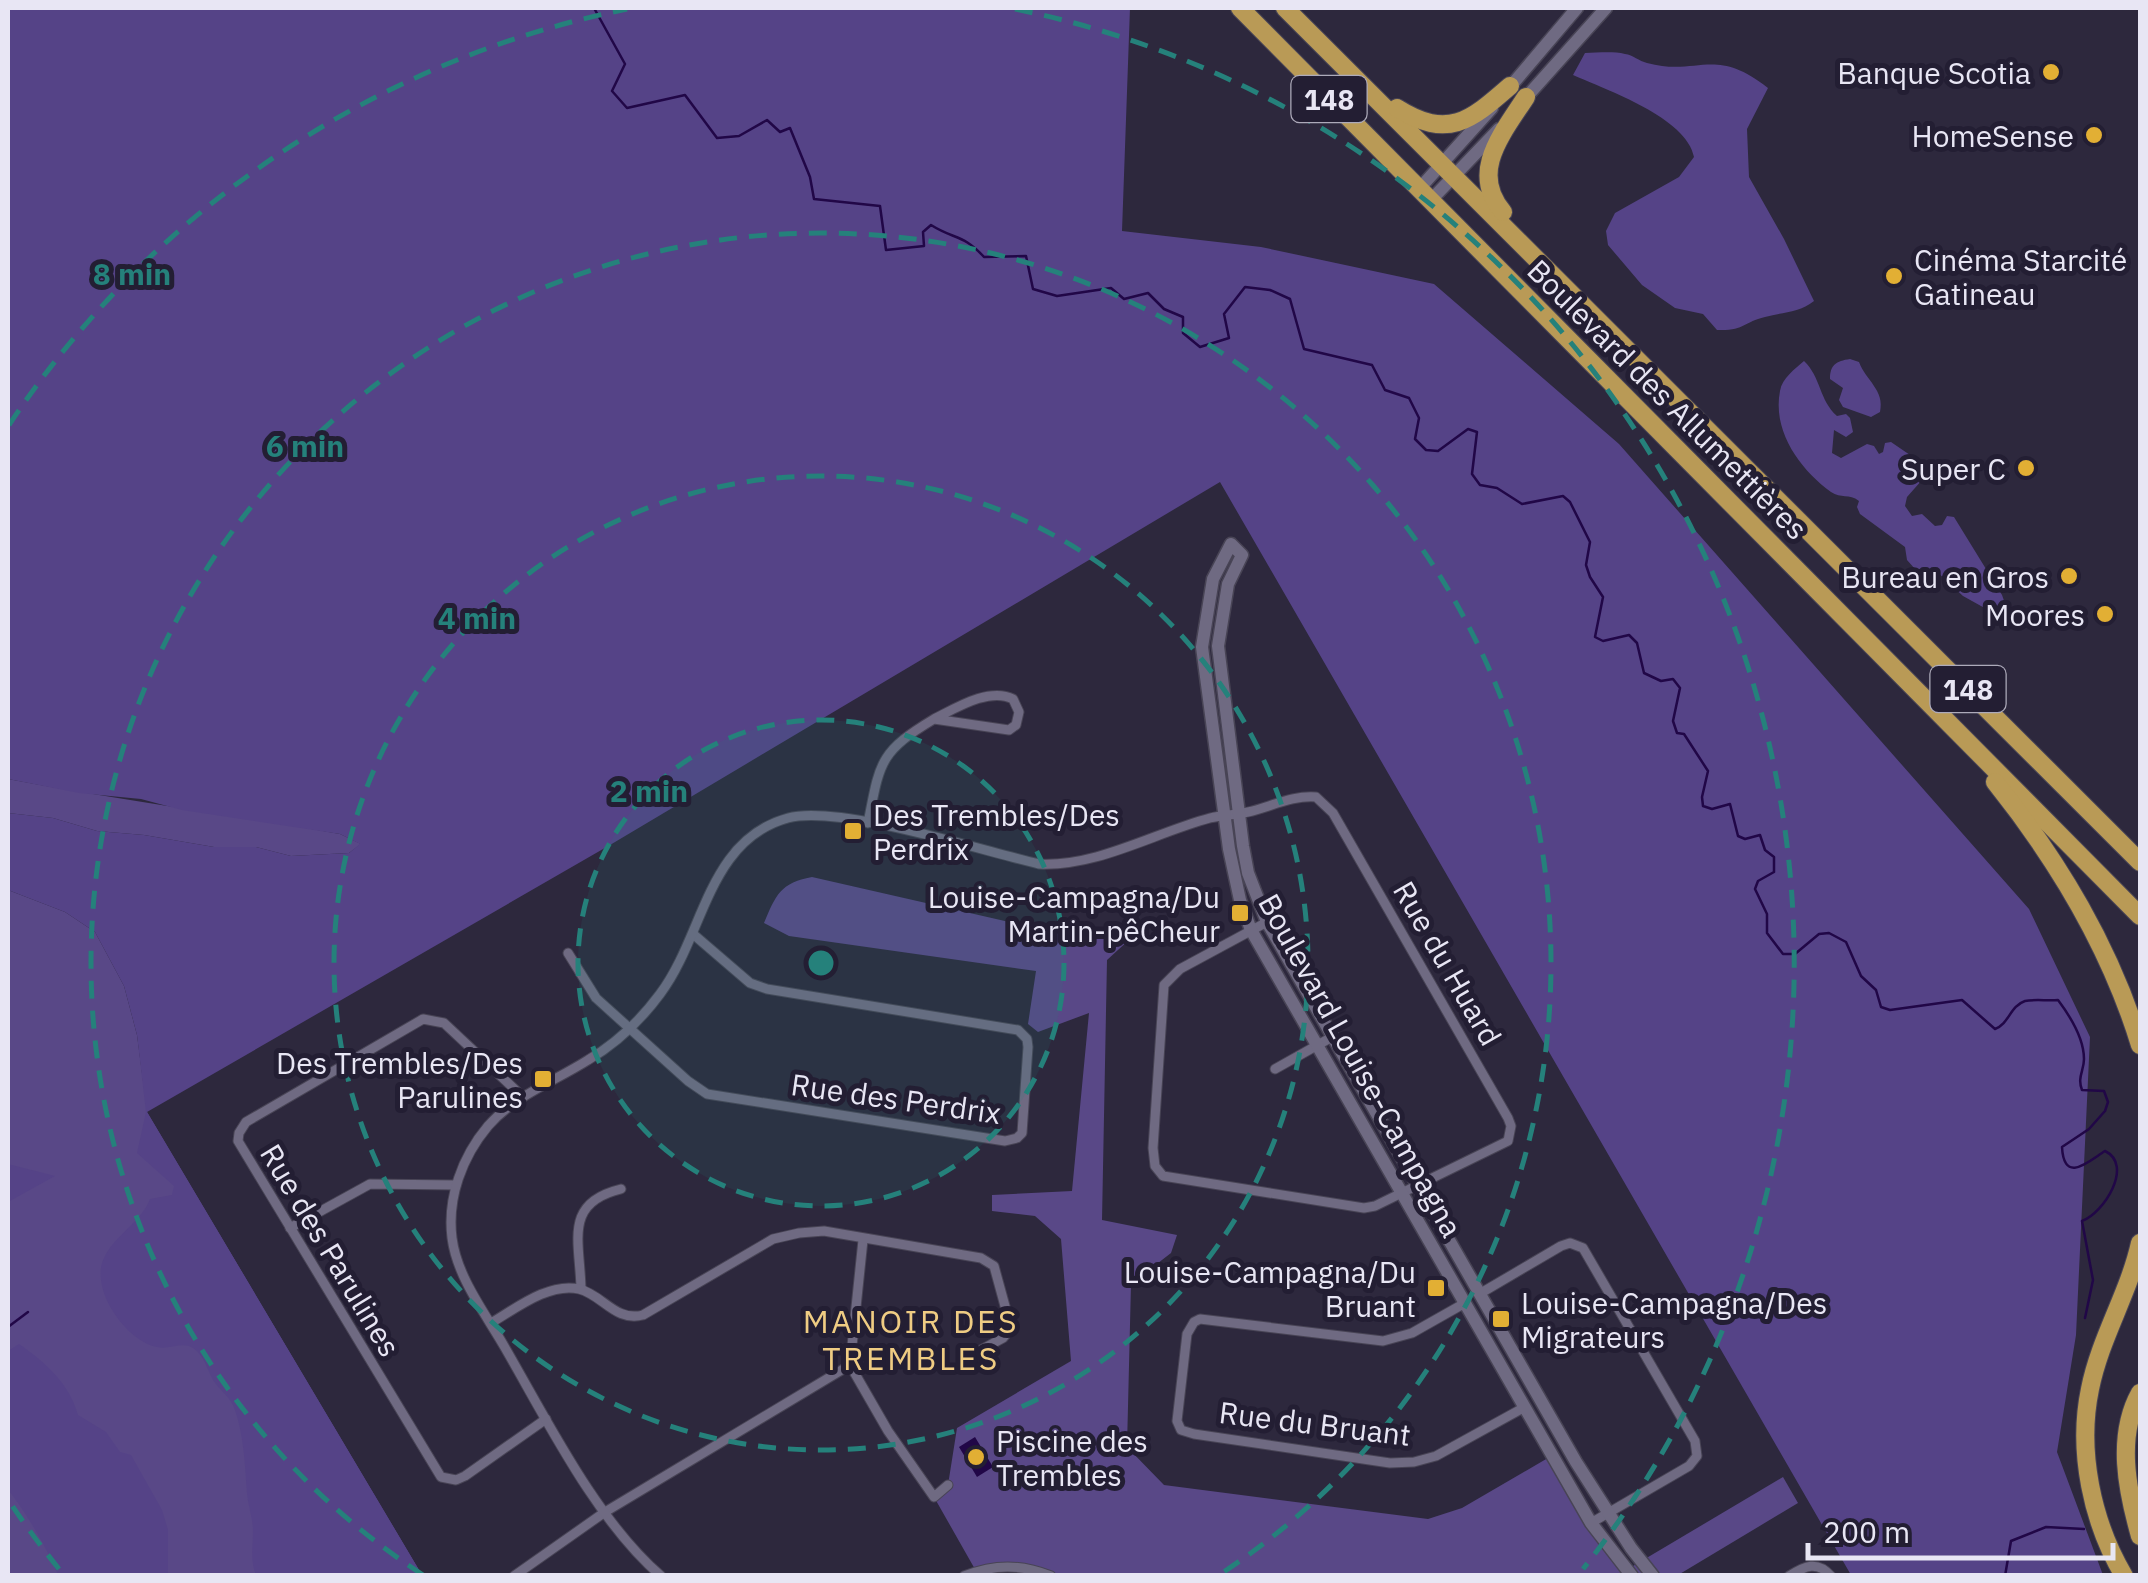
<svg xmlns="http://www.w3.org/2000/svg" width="2148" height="1583" font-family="'IBM Plex Sans',sans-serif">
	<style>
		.green { fill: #594887 }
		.forest { fill: #554387 }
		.water { fill: #210747 }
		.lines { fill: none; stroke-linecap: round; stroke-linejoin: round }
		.stream { stroke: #210747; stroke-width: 2.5 }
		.street-casing { stroke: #484455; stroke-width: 11 }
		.secondary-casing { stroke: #484455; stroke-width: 15 }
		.highway-casing { stroke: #484455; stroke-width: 20 }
		.street { stroke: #6f6a82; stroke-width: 9 }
		.secondary { stroke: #6f6a82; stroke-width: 12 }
		.highway { stroke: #b99a56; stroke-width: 18 }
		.ring { fill: none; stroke: #25817b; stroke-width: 5; stroke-dasharray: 18 12 }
		.poi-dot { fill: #e2af34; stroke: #231e33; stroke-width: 4 }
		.labels { text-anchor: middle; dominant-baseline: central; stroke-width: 10; stroke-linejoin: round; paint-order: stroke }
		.shield { fill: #231e33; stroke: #adaaba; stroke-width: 2.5 }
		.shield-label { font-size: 28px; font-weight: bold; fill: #e8e6f4 }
		.poi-label { font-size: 30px; fill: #e8e6f4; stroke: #231e33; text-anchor: end }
		.street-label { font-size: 30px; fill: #e8e6f4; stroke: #231e33 }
		.neighbourhood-label { font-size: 32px; letter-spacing: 2.5px; fill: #efcc83; stroke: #231e33 }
		.centre { fill: #25817b; stroke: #231e33; stroke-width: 5 }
		.ring-label { font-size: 30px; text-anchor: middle; font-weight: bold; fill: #25817b; stroke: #231e33; stroke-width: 10; stroke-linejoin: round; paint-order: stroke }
	</style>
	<rect width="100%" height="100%" fill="#2d283d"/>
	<g class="green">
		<path d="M8 779C118 800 229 814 340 834L361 844 349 853 291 856 256 847H214L144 835 97 831 53 818 8 813Z"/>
		<path d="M812 877 1070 936 1138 921 1141 929 1107 960 1102 1220 1177 1235 1171 1253 1131 1284 1127 1447 1164 1485 1428 1519 1462 1508 1553 1455 1628 1569 1783 1477 1798 1503 1678 1575 1051 1576 1028 1568 976 1571 934 1497 948 1485 957 1428 1071 1361 1061 1239 1035 1216 992 1211V1195L1072 1191 1089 1013 1038 1032 1028 1024 1036 971 789 936 764 923C776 895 780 883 812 877Z"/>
		<polygon points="8,890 65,912 95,932 124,986 137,1035 147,1112 422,1575 8,1576"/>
	</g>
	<g class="forest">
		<path d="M8 8H1130L1122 231 1261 247 1434 284 1619 444 2029 909 2090 1037 2076 1335 2057 1452 2103 1575H1851L1220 482 610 845 147 1112 422 1575H256C250 1560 253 1547 253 1531 253 1518 248 1506 247 1493 245 1466 244 1436 235 1410 231 1397 220 1391 213 1380 207 1369 204 1355 193 1348 183 1341 169 1350 157 1347 126 1341 89 1289 104 1258 114 1236 142 1221 150 1199L172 1195 174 1186 137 1153 146 1112 137 1035 124 986 95 932 65 912 8 890V813L53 818 97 831 144 835 214 847H256L291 856 349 853 360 844 340 834 182 810 141 799 79 793 8 779Z"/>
		<path d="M1585 53C1597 53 1612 51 1625 54 1633 55 1639 61 1647 63 1698 77 1714 45 1768 88L1747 129 1749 177 1784 239 1814 301C1799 313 1783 312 1765 317 1743 322 1745 331 1717 330L1703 314 1675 308 1642 285 1608 245 1606 231 1615 213 1679 177 1694 157C1687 118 1607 90 1573 75Z"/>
		<path d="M1850 359 1859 362C1866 381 1885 390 1880 412L1871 417 1843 407 1839 400 1843 388 1830 379C1830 365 1836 361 1850 359Z"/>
		<path d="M1804 361C1821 377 1819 400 1837 416L1846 414 1850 418 1853 432 1846 437 1834 430 1832 453 1841 458 1867 444 1874 446 1879 454 1883 452 1885 443 1891 442 1910 455 1922 480 1907 497 1905 506 1912 516 1922 514 1935 526 1942 525 1947 516 1954 517 2002 595 2007 609 1999 616 1963 596 1934 569H1915L1907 560 1905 547 1860 514 1857 507 1859 501C1849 493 1841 499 1831 492 1801 470 1772 432 1780 391 1782 378 1795 369 1804 361Z"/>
		<polygon points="8,1164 55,1176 8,1202"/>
		<path d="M19 1344C46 1363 69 1383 78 1415L106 1432 120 1452 131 1455 162 1510 168 1530V1575H58C49 1552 24 1508 8 1490V1351Z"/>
	</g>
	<polygon class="water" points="975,1437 993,1467 977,1477 959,1447"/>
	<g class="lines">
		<g class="stream">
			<path d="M594 8 625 64 612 91 627 108 685 95 717 138 739 136 767 120 780 132 790 128 810 177 814 199 880 206 886 250 924 246 923 232 931 225C955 240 963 234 984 257L1026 256 1033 289 1057 296 1111 288 1124 299 1148 293 1164 309 1183 317V333L1200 347 1229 338 1224 314 1245 287 1270 290 1290 299 1304 349 1372 365 1385 390 1409 398 1419 418 1415 439 1426 450 1438 451 1468 429 1477 432 1472 474 1480 485 1497 488 1522 504 1563 496 1570 502 1590 542 1586 565 1590 577 1603 597 1595 637 1603 641 1629 635 1637 643 1644 673 1661 681 1673 679 1680 688 1673 721 1677 733 1684 734 1708 771 1702 797 1703 806 1712 809 1730 804 1738 836 1745 839 1760 835 1765 850 1774 857V872L1758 881 1755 889 1767 914V933L1783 954H1795L1819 934 1829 933 1846 942 1861 976 1876 990 1881 1007 1890 1010 1962 1000 1995 1029C2009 1024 2010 1006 2025 1001 2034 999 2048 1001 2058 1000 2070 1016 2084 1038 2084 1059 2084 1071 2077 1077 2082 1090L2104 1091 2108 1102 2105 1111 2089 1129 2062 1147C2064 1185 2089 1161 2105 1151 2134 1165 2104 1213 2082 1221L2093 1280 2085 1318"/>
			<polyline points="8,1327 28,1312"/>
			<polyline points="2005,1576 2011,1541 2046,1527 2084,1529"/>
		</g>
		<g class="street-casing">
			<g id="street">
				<path d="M868 823C880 762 879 752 934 719L1009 730 1016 725 1019 712 1013 699C989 687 956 708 934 719"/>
				<polyline points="568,953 596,998 688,1081 707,1094 1005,1141 1017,1138 1022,1133 1028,1047 1027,1039 1018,1030 767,989 750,983 693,934"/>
				<polyline points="1275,1069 1332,1037"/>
				<polyline points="523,1097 444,1023 423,1019 246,1122 239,1133 238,1141 441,1477 456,1480 465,1476 546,1419"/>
				<polyline points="290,1228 370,1184 456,1185"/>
				<polyline points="863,1240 850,1365 888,1431 934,1497 948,1485"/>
				<path d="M581 1289C580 1241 563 1203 621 1189"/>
				<polyline points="1481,1293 1561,1246 1570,1243 1583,1248 1695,1441 1697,1456 1689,1466 1591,1523"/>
				<polyline points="1465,1303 1412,1333 1383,1341 1200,1319 1194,1322 1187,1334 1177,1421 1181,1430 1194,1434 1390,1463 1414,1462 1436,1456 1525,1407"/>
				<path d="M491 1323C515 1309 549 1282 579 1289 603 1295 615 1322 643 1315L773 1239 799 1233 824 1231 981 1258 994 1266 1011 1328 1003 1338 977 1352"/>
				<polyline points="514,1576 605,1512 850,1365"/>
				<path d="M661 1576C596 1520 547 1420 504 1346 485 1313 457 1277 452 1238 447 1198 462 1157 488 1126 514 1096 555 1081 588 1060 617 1043 640 1021 660 994 704 936 707 840 788 818 838 804 983 851 1039 864 1097 867 1154 833 1210 818 1222 815 1235 815 1248 812 1270 807 1293 795 1316 797L1333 813 1508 1118 1511 1126 1508 1141 1375 1206 1364 1208 1163 1176 1155 1166 1153 1148 1164 985 1180 969 1267 922"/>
				<path d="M964 1576C995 1564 1020 1564 1051 1576"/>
				<path d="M1789 1576C1805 1566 1817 1560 1831 1576"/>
			</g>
		</g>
		<g class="secondary-casing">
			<g id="secondary">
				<polyline points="1505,93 1577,8"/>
				<polyline points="1522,102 1606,8"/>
				<polyline points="1420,188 1492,108"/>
				<polyline points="1432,199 1499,129"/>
				<polyline points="1632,1576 1591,1523 1251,930 1240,900 1229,849 1202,647 1213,579 1231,544 1242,555 1228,584 1218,646 1243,846 1248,873 1267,922 1576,1462 1631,1548 1653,1576"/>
			</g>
		</g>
		<g class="highway-casing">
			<g id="highway">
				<polyline points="1240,8 2140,916"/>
				<polyline points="1285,8 2140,862"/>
				<path d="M1397 108C1448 140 1470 121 1510 86"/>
				<path d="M1503 212C1469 172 1502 134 1526 97"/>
				<path d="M1995 782C2059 862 2110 947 2140 1045"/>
				<path d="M2140 1393C2116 1436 2127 1490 2140 1536"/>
				<path d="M2124 1576C2092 1522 2077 1451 2090 1389 2100 1338 2129 1293 2140 1243"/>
			</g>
		</g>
		<use href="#street" class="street"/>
		<use href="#secondary" class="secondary"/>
		<use href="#highway" class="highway"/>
	</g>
	<circle cx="821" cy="963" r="243" fill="#25817b" fill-opacity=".12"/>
	<g class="ring">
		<circle cx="821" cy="963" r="243"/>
		<circle cx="821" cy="963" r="487"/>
		<path d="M423 1575A730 730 0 1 1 1219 1575"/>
		<path d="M59 1569A974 974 0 0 1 9 1501M9 425A974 974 0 0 1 627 9M1015 9A974 974 0 0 1 1583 1569"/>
	</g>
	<g class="poi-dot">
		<circle cx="2051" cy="72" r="10"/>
		<circle cx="2094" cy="135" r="10"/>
		<circle cx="1894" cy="276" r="10"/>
		<circle cx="2026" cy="468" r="10"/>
		<circle cx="2069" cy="576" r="10"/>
		<circle cx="2105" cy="614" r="10"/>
		<rect x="843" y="821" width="20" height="20" rx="5"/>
		<rect x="1230" y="903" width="20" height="20" rx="5"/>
		<rect x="533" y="1069" width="20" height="20" rx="5"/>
		<rect x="1426" y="1278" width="20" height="20" rx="5"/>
		<rect x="1491" y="1309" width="20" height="20" rx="5"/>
		<circle cx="976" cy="1457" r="10"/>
	</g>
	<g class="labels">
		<g class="shield">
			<rect x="1291.5" y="76" width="75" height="46" rx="8"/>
			<rect x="1930.5" y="666" width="75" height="46" rx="8"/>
		</g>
		<g class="shield-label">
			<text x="1329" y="99">148</text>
			<text x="1968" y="689">148</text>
		</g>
		<g class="poi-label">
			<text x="2031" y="72">Banque Scotia</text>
			<text x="2074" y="135">HomeSense</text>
			<text x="1914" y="259" text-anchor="start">Cinéma Starcité<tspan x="1914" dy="34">Gatineau</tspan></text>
			<text x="2006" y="468">Super C</text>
			<text x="2049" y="576">Bureau en Gros</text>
			<text x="2085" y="614">Moores</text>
			<text x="873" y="814" text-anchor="start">Des Trembles/Des<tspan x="873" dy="34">Perdrix</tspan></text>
			<text x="1220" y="896">Louise-Campagna/Du<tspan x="1220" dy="34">Martin-pêCheur</tspan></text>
			<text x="523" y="1062">Des Trembles/Des<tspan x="523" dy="34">Parulines</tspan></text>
			<text x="1416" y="1271">Louise-Campagna/Du<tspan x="1416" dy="34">Bruant</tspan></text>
			<text x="1521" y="1302" text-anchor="start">Louise-Campagna/Des<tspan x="1521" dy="34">Migrateurs</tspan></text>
			<text x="996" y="1440" text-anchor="start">Piscine des<tspan x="996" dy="34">Trembles</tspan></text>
		</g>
		<g class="street-label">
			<text transform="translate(1668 399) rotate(45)">Boulevard des Allumettières</text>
			<text transform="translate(1448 963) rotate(60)">Rue du Huard</text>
			<text transform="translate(1361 1065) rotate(61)">Boulevard Louise-Campagna</text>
			<text transform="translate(896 1098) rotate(8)">Rue des Perdrix</text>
			<text transform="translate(331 1250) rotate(59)">Rue des Parulines</text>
			<text transform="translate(1315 1423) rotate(7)">Rue du Bruant</text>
		</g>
		<g class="neighbourhood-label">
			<text x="911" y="1321">MANOIR DES<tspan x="911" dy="37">TREMBLES</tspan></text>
		</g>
	</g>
	<circle cx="821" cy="963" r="15" class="centre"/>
	<g class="ring-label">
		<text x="132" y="285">8 min</text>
		<text x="305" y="457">6 min</text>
		<text x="477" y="629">4 min</text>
		<text x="649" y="802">2 min</text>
	</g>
	<rect width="2148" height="1583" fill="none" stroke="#e8e6f4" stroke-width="20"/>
	<path d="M1808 1543v15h305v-15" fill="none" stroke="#e8e6f4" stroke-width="5"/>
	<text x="1823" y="1543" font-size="30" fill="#e8e6f4" stroke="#231e33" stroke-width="8" paint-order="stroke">200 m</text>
</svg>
